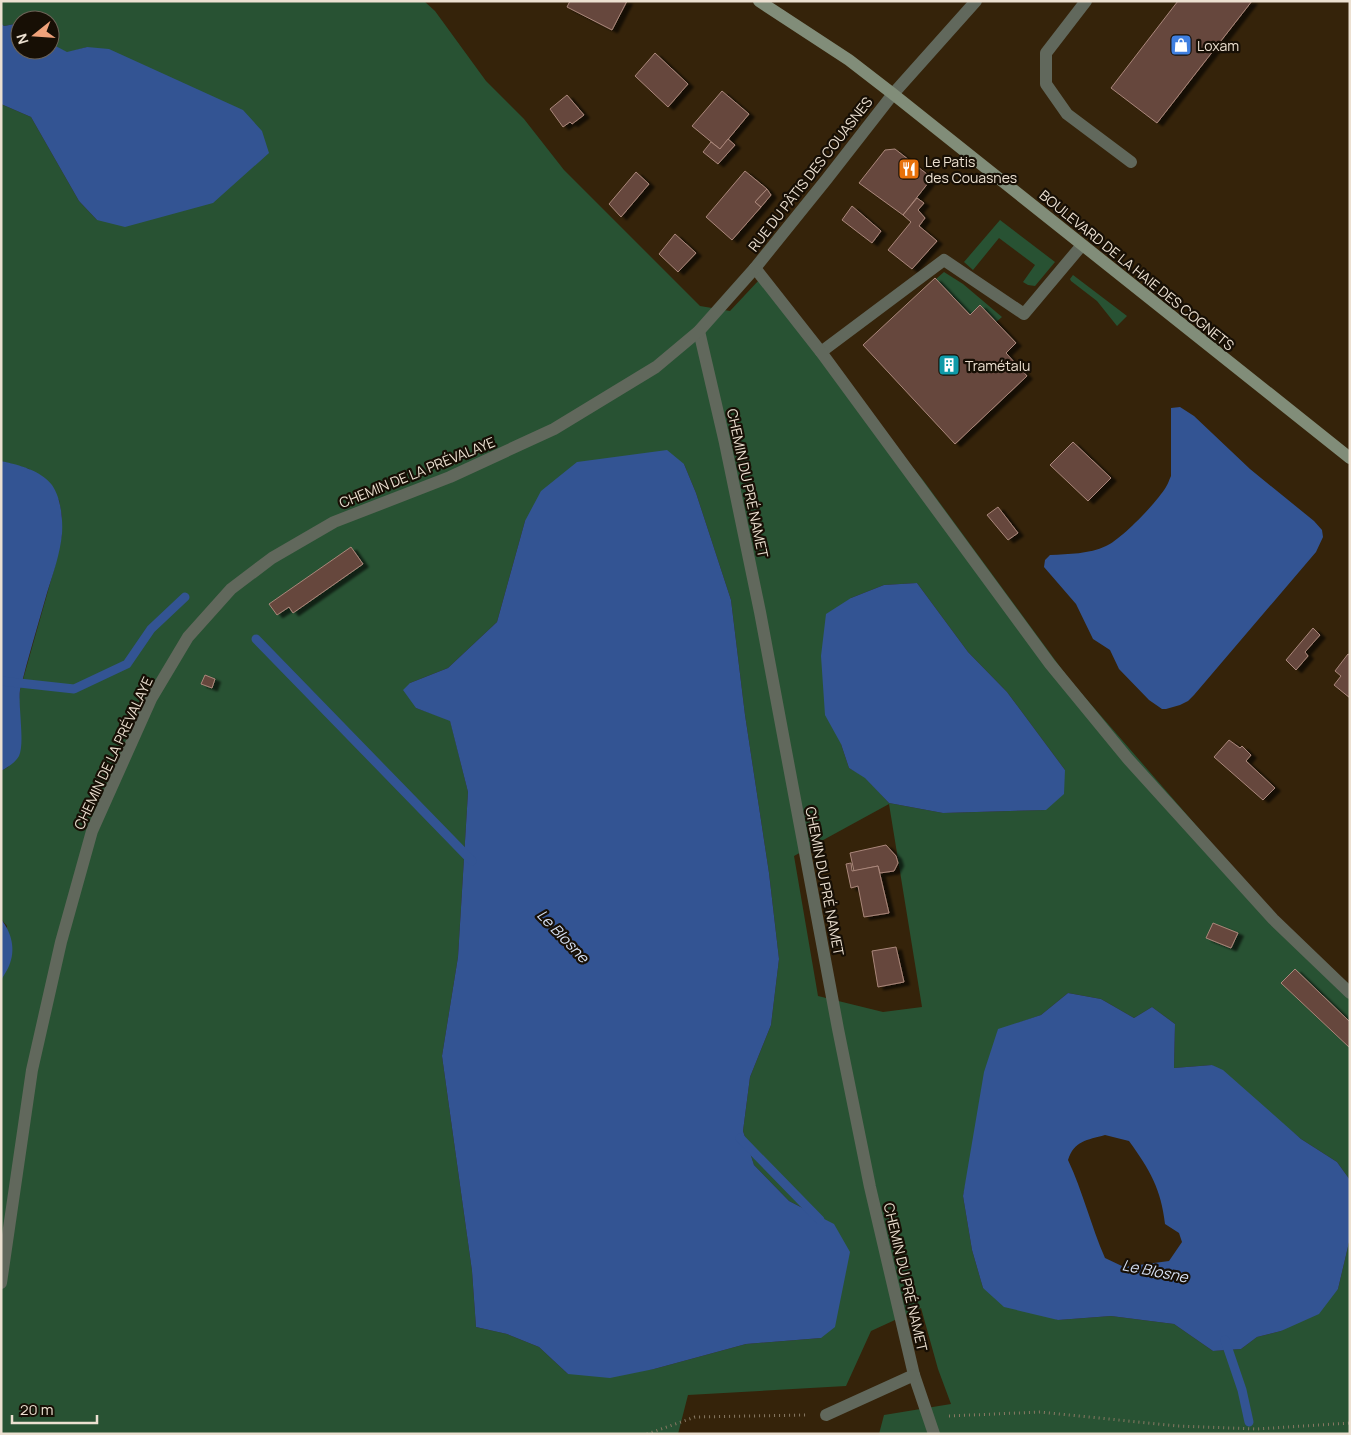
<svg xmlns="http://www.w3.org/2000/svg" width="1351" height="1435" font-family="Manrope,sans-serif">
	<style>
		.green { fill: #285233; fill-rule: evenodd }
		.water { fill: #335493; fill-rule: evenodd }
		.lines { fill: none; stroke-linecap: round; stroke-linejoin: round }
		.stream { stroke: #335493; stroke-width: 9 }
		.building { fill: #66473c; stroke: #aa877b; filter: url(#shadow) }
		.path { stroke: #877863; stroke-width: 3; stroke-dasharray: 1 4; stroke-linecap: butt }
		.service { stroke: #61685c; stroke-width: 12 }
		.minor { stroke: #61685c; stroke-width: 12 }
		.tertiary { stroke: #61685c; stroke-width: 12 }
		.secondary { stroke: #818d79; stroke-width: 12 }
		.labels { text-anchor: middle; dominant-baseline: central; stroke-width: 4.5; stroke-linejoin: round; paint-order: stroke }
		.poi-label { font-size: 14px; fill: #ece0d1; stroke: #170f05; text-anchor: start }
		.street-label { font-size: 14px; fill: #ece0d1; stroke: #170f05 }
		.water-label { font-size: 15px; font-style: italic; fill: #d5dff2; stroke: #170f05 }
	</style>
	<defs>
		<filter id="shadow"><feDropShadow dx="5.5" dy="3" stdDeviation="1" flood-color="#0009"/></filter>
	</defs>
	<rect width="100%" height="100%" fill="#35230a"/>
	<g class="green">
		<path d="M1 1H424L435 11 486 81 524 119 564 170 700 306 730 311 759 280 923 480 1069 679 1273 914 1350 985V1180L1337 1162 1301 1139 1212 1065 1174 1068 1175 1024 1152 1007 1134 1018 1101 999 1068 993 1041 1015 998 1030 963 1196 972 1250 983 1288 1058 1320 1111 1316 1174 1324 1213 1351 1241 1349 1257 1337 1281 1331 1338 1289 1350 1238V1434H879L884 1415 951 1404 938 1369 921 1308 871 1331 846 1386 688 1395 678 1434H1V981L7 926 1 919V771L8 767 21 742 19 701 20 690 55 566 62 534V517L59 500 29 469 1 461V104L31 117 79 201 97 220 87 47 67 53 50 43V20H20V23L4 26 1 23ZM684 464 696 493 731 600 745 715 769 873 779 959 771 1025 750 1077 743 1131 754 1165 789 1201 811 1212 821 1338 746 1344 654 1369 568 1374 539 1347 507 1334 476 1327 472 1271 442 1056 458 957 468 792 450 720 416 708 410 683 448 668 497 622 525 521ZM917 583 968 652 1007 692 1065 770 1045 810 943 813 889 803 865 777 849 768 841 744 851 598 884 585ZM889 804 922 1007 883 1012 818 996 794 856Z"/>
		<polygon points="1000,220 1055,262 1035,286 1028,285 1023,282 1035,265 999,238 973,270 964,262"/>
		<polygon points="944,272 963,284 1002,317 996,322 980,305 970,315 936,279"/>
		<polygon points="1073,275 1127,316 1117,326 1097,301 1071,281 1070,279"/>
	</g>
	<g class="water">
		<polygon points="1,23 4,26 20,23 20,50 50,50 50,43 67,52 87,47 109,49 243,110 262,131 269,153 213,203 125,227 97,220 79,201 31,117 1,104"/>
		<path d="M1180 407 1194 416 1250 469 1314 521 1322 530 1323 537 1316 552 1194 695 1188 701 1180 705 1166 709H1162L1149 700 1119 669 1110 650 1093 639 1076 604 1044 567 1045 560 1050 555C1069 554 1089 554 1106 546 1122 539 1157 502 1166 487 1168 484 1169 480 1171 476V408Z"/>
		<polygon points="667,450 684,464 696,493 731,600 745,715 769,873 779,959 771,1025 750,1077 743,1131 754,1165 789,1201 834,1224 850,1252 835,1327 821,1338 746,1344 654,1369 610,1378 568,1374 539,1347 507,1334 476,1327 472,1271 442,1056 458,957 468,792 450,721 416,708 403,690 410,683 448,668 497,622 525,521 541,491 577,462"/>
		<path d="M1 461C19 465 40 470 52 485 61 498 63 519 62 534 60 554 53 574 47 593 38 625 28 657 20 690 18 707 25 743 19 756 15 763 8 767 1 771Z"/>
		<polygon points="917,583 968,652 1007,692 1065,770 1064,794 1046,810 943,813 889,803 865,778 849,768 841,744 825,715 821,656 826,614 851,598 884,585"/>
		<path d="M1 919C12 933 16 950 9 966 7 971 3 976 1 981Z"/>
		<path d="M1068 993 1101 999 1134 1018 1152 1007 1175 1024 1174 1068 1212 1065 1223 1070 1301 1139 1337 1162 1350 1180V1238L1338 1289 1319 1314 1281 1331 1257 1337 1241 1349 1213 1351 1174 1324 1111 1316 1058 1320 1004 1307 983 1288 972 1250 963 1196 984 1072 998 1029 1041 1015ZM1105 1135 1129 1141C1150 1170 1161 1189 1165 1224L1179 1233 1182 1242 1169 1261 1124 1267 1105 1258C1091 1226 1083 1192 1068 1160 1074 1141 1087 1140 1105 1135Z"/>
	</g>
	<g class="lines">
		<g class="stream">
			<polyline points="256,639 472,861"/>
			<polyline points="1,681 74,689 127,664 151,629 185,597"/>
			<polyline points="740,1138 820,1220"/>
			<polyline points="1225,1340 1242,1390 1249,1422"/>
		</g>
	</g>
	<g class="building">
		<polygon points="570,1 627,1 612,30 567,7"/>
		<polygon points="1178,1 1252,1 1157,123 1111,88"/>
		<polygon points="655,53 688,84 668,107 635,76"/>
		<polygon points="722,91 749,114 720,149 692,126"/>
		<polygon points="567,95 584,115 572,124 570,122 563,127 550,109"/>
		<polygon points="728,139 735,145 718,164 703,152 711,142 720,149"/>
		<polygon points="895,149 932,178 903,215 859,183 885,150"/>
		<polygon points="745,171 767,189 755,202 761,207 732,240 706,217"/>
		<polygon points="636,172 649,184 621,217 609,204"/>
		<polygon points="767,189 771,195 761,207 755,202"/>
		<polygon points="917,198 924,203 918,210 925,218 919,226 937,241 912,269 888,250 911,222 903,215"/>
		<polygon points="852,206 881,231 872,243 842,220"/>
		<polygon points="675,234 696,253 678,272 659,254"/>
		<polygon points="935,278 970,315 980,305 996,322 1016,343 1006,353 1027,376 955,444 863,345"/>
		<polygon points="1073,442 1111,478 1088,501 1050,465"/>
		<polygon points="998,507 1018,533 1008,540 987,515"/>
		<polygon points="351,547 363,564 293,613 289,607 277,615 269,604"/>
		<polygon points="1313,628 1320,635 1305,652 1308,656 1296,670 1286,660"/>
		<polygon points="1348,654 1350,655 1350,698 1334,685 1341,676 1335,671"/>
		<polygon points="205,675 215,679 212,688 201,684"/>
		<polygon points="1229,740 1240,748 1242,746 1251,755 1246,761 1275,788 1263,800 1214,757"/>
		<polygon points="886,845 896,856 898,863 894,871 880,873 878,866 854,871 850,853"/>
		<polygon points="851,863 852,871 878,866 889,913 864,917 858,886 851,888 846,864"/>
		<polygon points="1213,923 1238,933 1231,948 1206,938"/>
		<polygon points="896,947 904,982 878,987 872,951"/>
		<polygon points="1295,969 1350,1022 1350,1048 1281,983"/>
	</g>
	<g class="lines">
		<g class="path">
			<polyline points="949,1416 1040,1412 1177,1426 1257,1429 1350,1423"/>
			<polyline points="647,1434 695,1417 806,1415"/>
		</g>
		<g class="service">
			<polyline points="1086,1 1046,53 1046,84 1067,114 1131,162"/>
			<polyline points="821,352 944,260 1024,314 1082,245"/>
		</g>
		<g class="minor">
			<polyline points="893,94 976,1"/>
			<polyline points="755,268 821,352 1050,664 1128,759 1273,919 1350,993"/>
			<polyline points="699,331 725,443 760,612 838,1029 870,1187 914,1375 934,1434"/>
			<polyline points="826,1415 914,1375"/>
		</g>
		<polyline class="tertiary" points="1,1283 32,1070 61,942 92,831 151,699 188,637 231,589 272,558 334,522 450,477 554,429 656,367 699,331 755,268 826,180 893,94"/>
		<polyline class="secondary" points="759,1 849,60 893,94 1350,458"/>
	</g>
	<defs>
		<g id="shop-square" transform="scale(1.125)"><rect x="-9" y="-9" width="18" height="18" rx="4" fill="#3f7fe0" stroke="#170f05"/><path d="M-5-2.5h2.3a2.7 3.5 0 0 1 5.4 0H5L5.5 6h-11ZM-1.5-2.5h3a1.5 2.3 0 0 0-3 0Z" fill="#fff"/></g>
		<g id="restaurant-square" transform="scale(1.125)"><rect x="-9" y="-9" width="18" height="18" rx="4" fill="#e8710a" stroke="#170f05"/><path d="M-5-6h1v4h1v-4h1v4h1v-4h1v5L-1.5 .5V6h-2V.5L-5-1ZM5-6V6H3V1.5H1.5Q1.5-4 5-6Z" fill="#fff"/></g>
		<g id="building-square" transform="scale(1.125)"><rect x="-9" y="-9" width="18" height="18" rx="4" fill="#0f9aa8" stroke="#170f05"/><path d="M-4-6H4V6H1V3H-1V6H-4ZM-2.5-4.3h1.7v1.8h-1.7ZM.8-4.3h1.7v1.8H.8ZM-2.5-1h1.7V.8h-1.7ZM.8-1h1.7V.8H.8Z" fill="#fff"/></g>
	</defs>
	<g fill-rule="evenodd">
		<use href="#shop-square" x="1181" y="45"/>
		<use href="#restaurant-square" x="909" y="169"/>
		<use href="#building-square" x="949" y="365"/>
	</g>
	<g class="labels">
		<g class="poi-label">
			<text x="1197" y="45">Loxam</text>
			<text x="925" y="161">Le Patis<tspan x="925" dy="16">des Couasnes</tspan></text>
			<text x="965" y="365">Tramétalu</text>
		</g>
		<g class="street-label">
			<text transform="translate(810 174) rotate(-52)">RUE DU PÂTIS DES COUASNES</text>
			<text transform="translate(1137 270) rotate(39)">BOULEVARD DE LA HAIE DES COGNETS</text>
			<text transform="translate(417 472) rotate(-22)">CHEMIN DE LA PRÉVALAYE</text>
			<text transform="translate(748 483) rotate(78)">CHEMIN DU PRÉ NAMET</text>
			<text transform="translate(113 753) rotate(-65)">CHEMIN DE LA PRÉVALAYE</text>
			<text transform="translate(825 881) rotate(79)">CHEMIN DU PRÉ NAMET</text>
			<text transform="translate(906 1277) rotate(77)">CHEMIN DU PRÉ NAMET</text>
		</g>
		<g class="water-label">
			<text transform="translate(563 936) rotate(46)">Le Blosne</text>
			<text transform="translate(1155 1271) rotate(11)">Le Blosne</text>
		</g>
	</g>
	<rect width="1351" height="1435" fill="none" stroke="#ece0d1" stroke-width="5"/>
	<g transform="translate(35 35) rotate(253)"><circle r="24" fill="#170f05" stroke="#6c6357"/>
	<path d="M0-4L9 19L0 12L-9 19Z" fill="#f0a27a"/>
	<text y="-8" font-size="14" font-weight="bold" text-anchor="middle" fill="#ece0d1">N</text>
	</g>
	<path d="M12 1415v8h85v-8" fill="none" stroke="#ece0d1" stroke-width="2.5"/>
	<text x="20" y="1415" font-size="15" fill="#ece0d1" stroke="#170f05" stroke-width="4" paint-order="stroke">20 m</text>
</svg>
